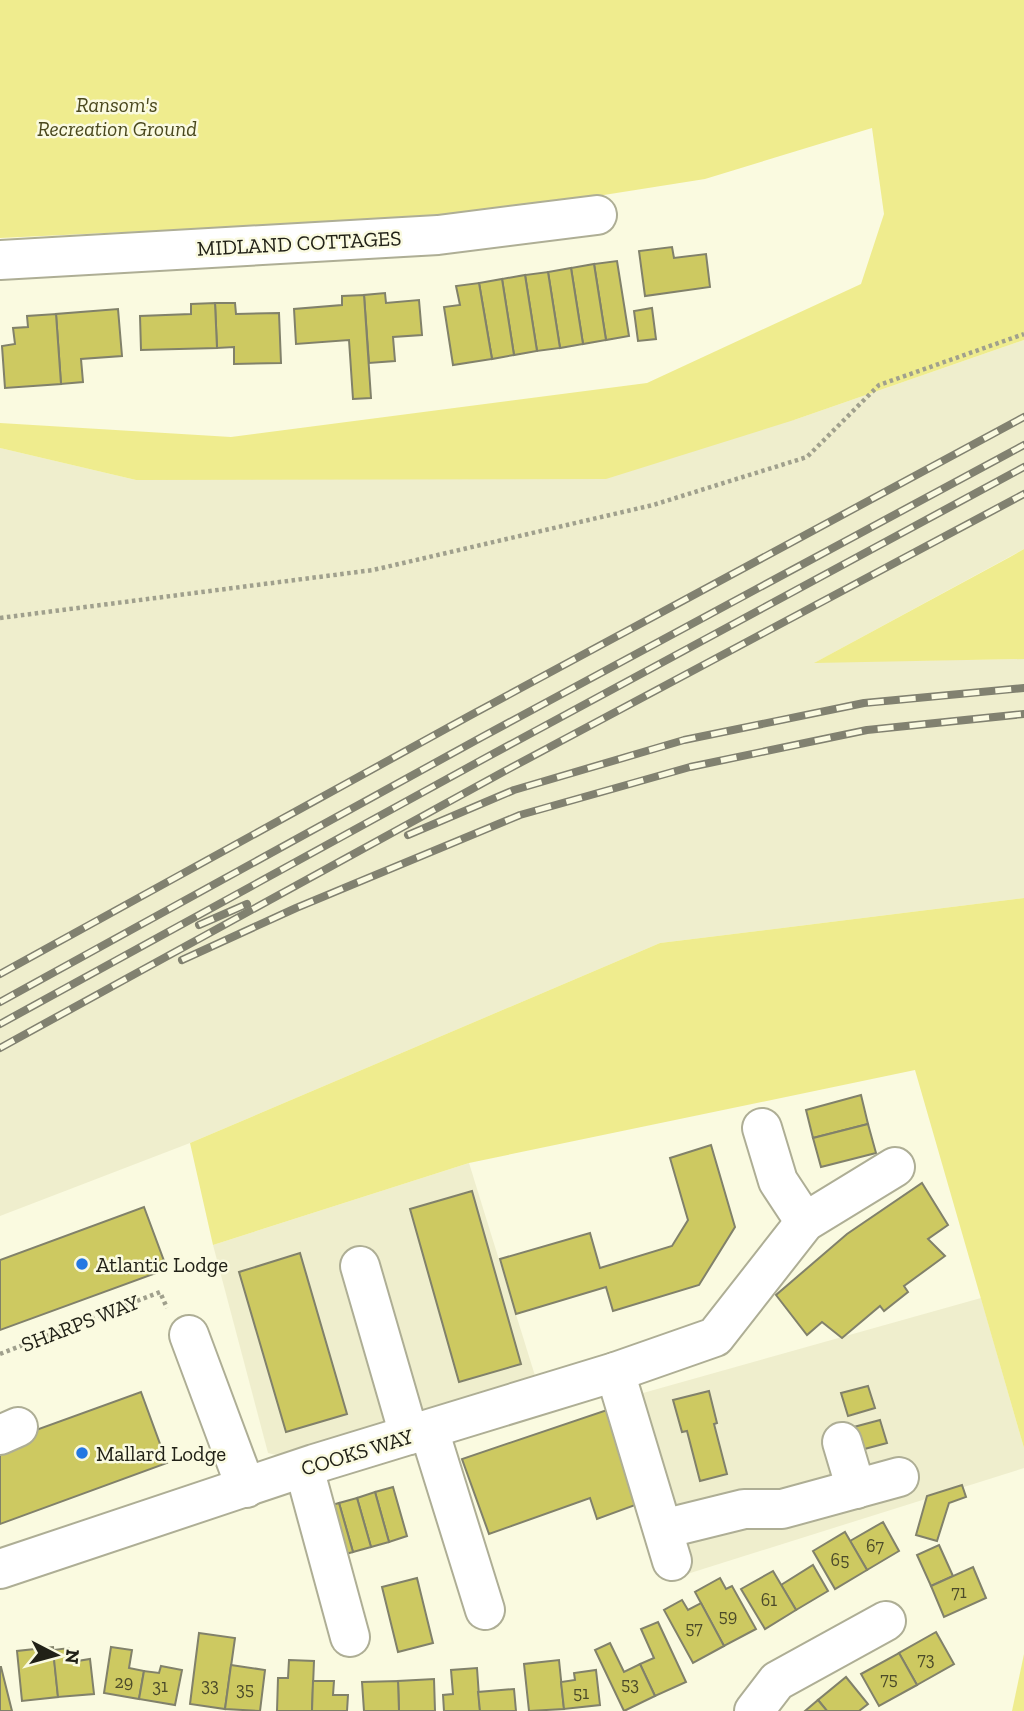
<svg xmlns="http://www.w3.org/2000/svg" width="1024" height="1711" font-family="'Zilla Slab',serif">
	<style>
		.built { fill: #efeecd }
		.green { fill: #efec8e }
		.building { fill: #cdc961; stroke: #81816a; stroke-width: 2 }
		.lines { fill: none; stroke-linecap: round; stroke-linejoin: round }
		.minor-casing { stroke: #aeae95; stroke-width: 42 }
		.path { stroke: #a0a08d; stroke-width: 4.5; stroke-dasharray: 3.5 3.5; stroke-linecap: butt }
		.minor { stroke: #fff; stroke-width: 38 }
		.rail-casing { stroke: #818170; stroke-width: 8 }
		.rail { stroke: #fafae0; stroke-width: 5; stroke-dasharray: 16; stroke-linecap: butt }
		.poi-dot { fill: #2478e2; stroke: #fafae0; stroke-width: 2.5 }
		.labels { text-anchor: middle; dominant-baseline: central; stroke-width: 5; stroke-linejoin: round; paint-order: stroke }
		.number-label { font-size: 18px; fill: #4c4b2a }
		.park-label { font-size: 21px; font-style: italic; fill: #4a481d; stroke: #fafae0 }
		.street-label { font-size: 21px; fill: #212117; stroke: #fafae0 }
		.poi-label { font-size: 21px; fill: #212117; stroke: #fafae0; text-anchor: start }
	</style>
	<rect width="100%" height="100%" fill="#fafae0"/>
	<g class="built">
		<polygon points="1024,340 1024,549 816,662 1024,659 1024,898 660,943 190,1143 0,1216 0,448 136,480 794,420"/>
		<polygon points="469,1163 541,1395 314,1464 268,1453 213,1245"/>
		<polygon points="981,1298 1024,1448 1024,1468 665,1581 611,1402"/>
	</g>
	<g class="green">
		<polygon points="0,0 1024,0 1024,340 794,420 606,479 136,480 0,448 0,423 231,437 647,383 861,284 884,214 872,128 705,179 509,210 254,226 0,238"/>
		<polygon points="1024,549 1024,659 814,663 1010,557"/>
		<polygon points="1024,898 1024,1448 915,1070 469,1163 213,1245 190,1143 660,943"/>
		<polygon points="1024,1654 1024,1711 1012,1711"/>
	</g>
	<g class="building">
		<polygon points="672,247 674,258 706,254 710,287 645,296 639,251"/>
		<polygon points="617,261 629,336 606,340 594,264"/>
		<polygon points="594,264 606,340 583,344 571,268"/>
		<polygon points="571,268 583,344 560,348 548,272"/>
		<polygon points="548,272 560,348 537,351 525,275"/>
		<polygon points="525,275 537,351 514,355 502,279"/>
		<polygon points="502,279 514,355 492,359 479,283"/>
		<polygon points="479,283 492,359 453,365 444,307 460,305 456,286"/>
		<polygon points="385,293 386,303 419,300 422,335 393,337 395,361 369,363 364,295"/>
		<polygon points="364,295 371,398 353,399 349,340 296,344 294,309 342,305 342,296"/>
		<polygon points="215,303 235,303 236,314 279,313 281,363 234,364 234,347 217,348"/>
		<polygon points="215,303 217,348 141,350 140,316 191,314 191,304"/>
		<polygon points="652,308 656,339 638,341 634,311"/>
		<polygon points="118,309 122,356 81,359 83,382 61,384 56,314"/>
		<polygon points="56,314 61,384 5,388 2,346 15,344 13,328 28,327 27,316"/>
		<polygon points="861,1095 868,1124 813,1138 806,1110"/>
		<polygon points="868,1124 876,1153 821,1167 813,1138"/>
		<polygon points="711,1145 735,1227 699,1285 613,1311 606,1287 516,1314 500,1259 590,1233 600,1268 672,1246 688,1220 670,1158"/>
		<polygon points="922,1183 948,1225 928,1239 945,1256 904,1286 908,1292 884,1311 880,1306 842,1338 822,1322 807,1335 776,1295 847,1234"/>
		<polygon points="472,1191 521,1364 459,1382 410,1209"/>
		<polygon points="144,1207 167,1269 0,1330 0,1260"/>
		<polygon points="300,1253 347,1414 286,1432 239,1272"/>
		<polygon points="868,1386 875,1408 848,1416 841,1393"/>
		<polygon points="709,1391 717,1423 714,1424 727,1474 700,1481 687,1431 682,1432 673,1400"/>
		<polygon points="141,1392 167,1463 0,1524 0,1443"/>
		<polygon points="610,1409 638,1504 597,1519 590,1498 489,1534 462,1459"/>
		<polygon points="880,1420 887,1443 857,1451 850,1428"/>
		<polygon points="962,1485 966,1497 949,1503 937,1541 916,1535 927,1496"/>
		<polygon points="393,1487 407,1536 389,1542 375,1492"/>
		<polygon points="375,1492 389,1542 371,1547 357,1498"/>
		<polygon points="357,1498 371,1547 353,1552 339,1503"/>
		<polygon points="339,1503 353,1552 335,1557 321,1508"/>
		<polygon points="883,1522 899,1551 867,1570 850,1541"/>
		<polygon points="845,1532 867,1570 835,1589 813,1551"/>
		<polygon points="939,1545 953,1576 931,1586 917,1555"/>
		<polygon points="813,1565 828,1591 796,1610 781,1585"/>
		<polygon points="973,1567 986,1598 944,1617 931,1586"/>
		<polygon points="773,1571 796,1610 765,1629 741,1589"/>
		<polygon points="417,1578 433,1643 398,1652 382,1587"/>
		<polygon points="720,1578 726,1589 732,1586 756,1629 724,1646 695,1592"/>
		<polygon points="682,1600 688,1610 701,1603 724,1646 693,1663 664,1610"/>
		<polygon points="658,1622 686,1682 655,1696 640,1664 654,1658 641,1629"/>
		<polygon points="936,1632 954,1664 917,1685 899,1653"/>
		<polygon points="199,1633 235,1638 225,1709 190,1704"/>
		<polygon points="610,1643 624,1672 640,1664 655,1696 624,1711 595,1650"/>
		<polygon points="53,1647 58,1697 22,1701 17,1651"/>
		<polygon points="111,1647 132,1650 129,1668 144,1671 139,1699 104,1693"/>
		<polygon points="69,1648 71,1662 90,1659 94,1694 58,1697 53,1650"/>
		<polygon points="899,1653 917,1685 879,1706 861,1674"/>
		<polygon points="289,1660 314,1661 312,1711 277,1711 278,1678 288,1678"/>
		<polygon points="559,1660 564,1709 529,1711 524,1664"/>
		<polygon points="231,1665 265,1670 260,1711 225,1709"/>
		<polygon points="161,1666 182,1670 175,1705 139,1699 144,1671 159,1673"/>
		<polygon points="0,1667 1,1667 12,1711 0,1711"/>
		<polygon points="477,1668 480,1711 444,1711 443,1695 453,1694 451,1670"/>
		<polygon points="596,1670 600,1705 564,1709 561,1682 575,1680 574,1673"/>
		<polygon points="846,1677 868,1704 859,1711 827,1711 818,1700"/>
		<polygon points="434,1679 435,1711 399,1711 398,1681"/>
		<polygon points="313,1681 334,1681 333,1695 348,1695 347,1711 312,1711"/>
		<polygon points="398,1681 399,1711 364,1711 362,1682"/>
		<polygon points="514,1689 516,1711 480,1711 478,1692"/>
		<polygon points="818,1700 827,1711 805,1711"/>
	</g>
	<g class="lines">
		<g class="minor-casing">
			<g id="minor">
				<polyline points="0,260 438,235 597,215"/>
				<polyline points="762,1128 778,1181 805,1222"/>
				<polyline points="360,1266 409,1435"/>
				<polyline points="189,1335 246,1488"/>
				<polyline points="615,1372 672,1561"/>
				<polyline points="429,1430 485,1610"/>
				<polyline points="0,1435 18,1427"/>
				<polyline points="842,1442 856,1489"/>
				<polyline points="304,1468 350,1637"/>
				<polyline points="663,1529 744,1509 782,1509 899,1477"/>
				<polyline points="0,1569 314,1464 615,1372 715,1337 805,1222 895,1167"/>
				<polyline points="754,1711 777,1681 886,1621"/>
			</g>
		</g>
		<g class="path">
			<polyline points="0,618 373,570 653,505 807,457 879,385 1024,334"/>
			<polyline points="0,1354 160,1292 167,1308"/>
		</g>
		<use href="#minor" class="minor"/>
		<g class="rail-casing">
			<g id="rail">
				<polyline points="408,835 514,790 684,740 864,703 1024,688"/>
				<polyline points="199,925 247,904"/>
				<polyline points="182,960 296,908 520,815 690,767 867,730 1024,714"/>
				<polyline points="0,974 471,715 1024,417"/>
				<polyline points="0,1002 482,737 1024,445"/>
				<polyline points="0,1024 489,756 1024,467"/>
				<polyline points="0,1048 503,772 1024,494"/>
			</g>
		</g>
		<use href="#rail" class="rail"/>
	</g>
	<g class="poi-dot">
		<circle cx="82" cy="1264" r="7"/>
		<circle cx="82" cy="1453" r="7"/>
	</g>
	<g class="labels">
		<g class="number-label">
			<text x="875" y="1546">67</text>
			<text x="840" y="1560">65</text>
			<text x="959" y="1592">71</text>
			<text x="769" y="1600">61</text>
			<text x="728" y="1616">59</text>
			<text x="694" y="1628">57</text>
			<text x="926" y="1659">73</text>
			<text x="889" y="1679">75</text>
			<text x="124" y="1682">29</text>
			<text x="630" y="1684">53</text>
			<text x="210" y="1685">33</text>
			<text x="160" y="1686">31</text>
			<text x="245" y="1689">35</text>
			<text x="581" y="1693">51</text>
		</g>
		<g class="park-label">
			<text x="117" y="104">Ransom's<tspan x="117" dy="24">Recreation Ground</tspan></text>
		</g>
		<g class="street-label">
			<text transform="translate(299 243) rotate(-3)">MIDLAND COTTAGES</text>
			<text transform="translate(80 1323) rotate(-21)">SHARPS WAY</text>
			<text transform="translate(357 1452) rotate(-17)">COOKS WAY</text>
		</g>
		<g class="poi-label">
			<text x="96" y="1264">Atlantic Lodge</text>
			<text x="96" y="1453">Mallard Lodge</text>
		</g>
	</g>
	<g transform="translate(56 1655) rotate(96)" stroke="#fafae0" stroke-width="5" paint-order="stroke">
	<path d="M0-5L12 26L0 18L-12 26Z" fill="#212117"/>
	<text y="-10" font-size="19" font-weight="bold" text-anchor="middle" fill="#212117">N</text>
	</g>
</svg>
